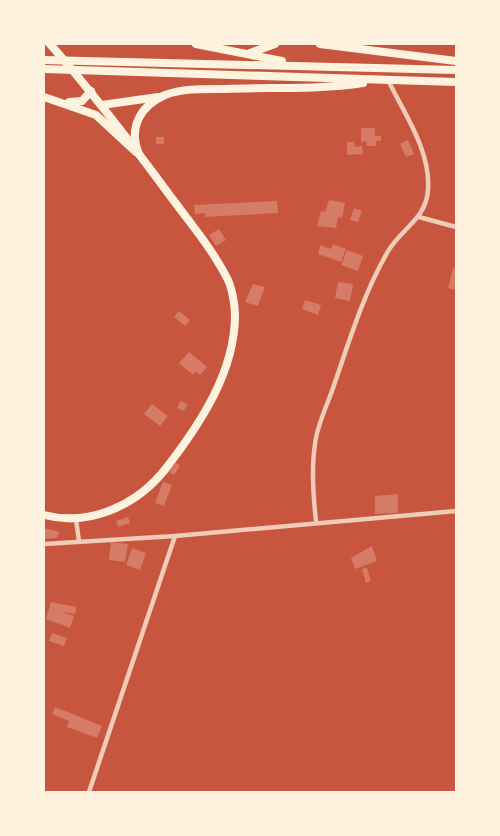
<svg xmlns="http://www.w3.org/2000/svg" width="500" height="836" font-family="Literata,serif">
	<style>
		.building { fill: #d67c66 }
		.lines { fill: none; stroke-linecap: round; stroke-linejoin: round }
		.minor { stroke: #f1ccb7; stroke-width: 4.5 }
		.primary { stroke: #fff3e0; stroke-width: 8 }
		.trunk { stroke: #fff3e0; stroke-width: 8 }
	</style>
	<rect width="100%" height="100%" fill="#c8553d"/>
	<g class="building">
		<polygon points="361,128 375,128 375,136 381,136 381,141 376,141 376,146 367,146 366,141 361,142"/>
		<rect x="156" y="137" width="8" height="7"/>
		<polygon points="408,140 414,154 406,157 400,144"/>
		<polygon points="347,142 354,142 355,147 362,146 363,154 347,155"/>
		<polygon points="329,200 345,203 342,218 338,217 336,228 317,226 321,211 325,212"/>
		<polygon points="277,201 278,213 205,217 205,213 195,214 194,205"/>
		<polygon points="354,208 362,211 358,222 350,220"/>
		<polygon points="219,229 226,240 216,246 209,235"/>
		<polygon points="333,244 346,249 341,262 318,254 320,245 331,249"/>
		<polygon points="347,250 363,256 358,271 341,265"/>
		<polygon points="453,268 456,268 456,290 448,288"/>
		<polygon points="338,282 353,284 350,301 335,298"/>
		<polygon points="253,284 265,287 258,306 245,302"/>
		<polygon points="305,300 321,305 318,315 302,309"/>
		<polygon points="179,311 190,320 185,326 174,317"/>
		<polygon points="189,352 207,367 200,375 196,372 193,375 179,363"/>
		<polygon points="180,401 188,404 184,411 177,408"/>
		<polygon points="152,404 168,416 160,426 144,414"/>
		<polygon points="176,463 180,466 174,475 169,472"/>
		<polygon points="163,482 172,485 164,506 155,503"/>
		<polygon points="398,494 398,513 375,514 375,496"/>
		<polygon points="128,517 130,523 118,527 116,521"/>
		<polygon points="44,528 59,532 57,538 44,539"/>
		<polygon points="111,542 128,544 125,562 109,560"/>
		<polygon points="372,546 377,561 355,569 351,558"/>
		<polygon points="132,548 146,553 140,570 126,565"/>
		<polygon points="367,568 371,581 366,583 362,569"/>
		<polygon points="51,602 76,607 75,614 60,611 74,616 70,628 46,619"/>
		<polygon points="52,633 67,638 64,646 49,641"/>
		<polygon points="55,707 102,726 97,738 67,727 69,721 52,714"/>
	</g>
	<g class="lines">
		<g class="minor">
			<polyline points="419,217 456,227"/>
			<polyline points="76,519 79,541"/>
			<path d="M316 521C313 495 311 470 315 444 317 425 327 406 333 388 349 342 363 295 387 253 400 229 426 220 428 190 431 151 404 113 388 80"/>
			<polyline points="44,544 175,536 456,511"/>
			<polyline points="89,792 175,536"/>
		</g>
		<path class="primary" d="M44 515C90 527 138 505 167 467 200 424 235 372 235 315 235 305 232 289 228 280 213 250 191 224 171 197 132 144 93 93 50 44"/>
		<g class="trunk">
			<polyline points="196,44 282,61"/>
			<polyline points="320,44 456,61"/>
			<polyline points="250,53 275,44"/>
			<polyline points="44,60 456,70"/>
			<polyline points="44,69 456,82"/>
			<polyline points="44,97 96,115 136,152"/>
			<polyline points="69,102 82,101 91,91"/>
			<polyline points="102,105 158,97"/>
			<path d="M139 154C128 128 140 106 165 95 183 88 206 89 225 89 271 87 318 90 363 83"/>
		</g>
	</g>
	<rect width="500" height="836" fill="none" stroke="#fff3e0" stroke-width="90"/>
</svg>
